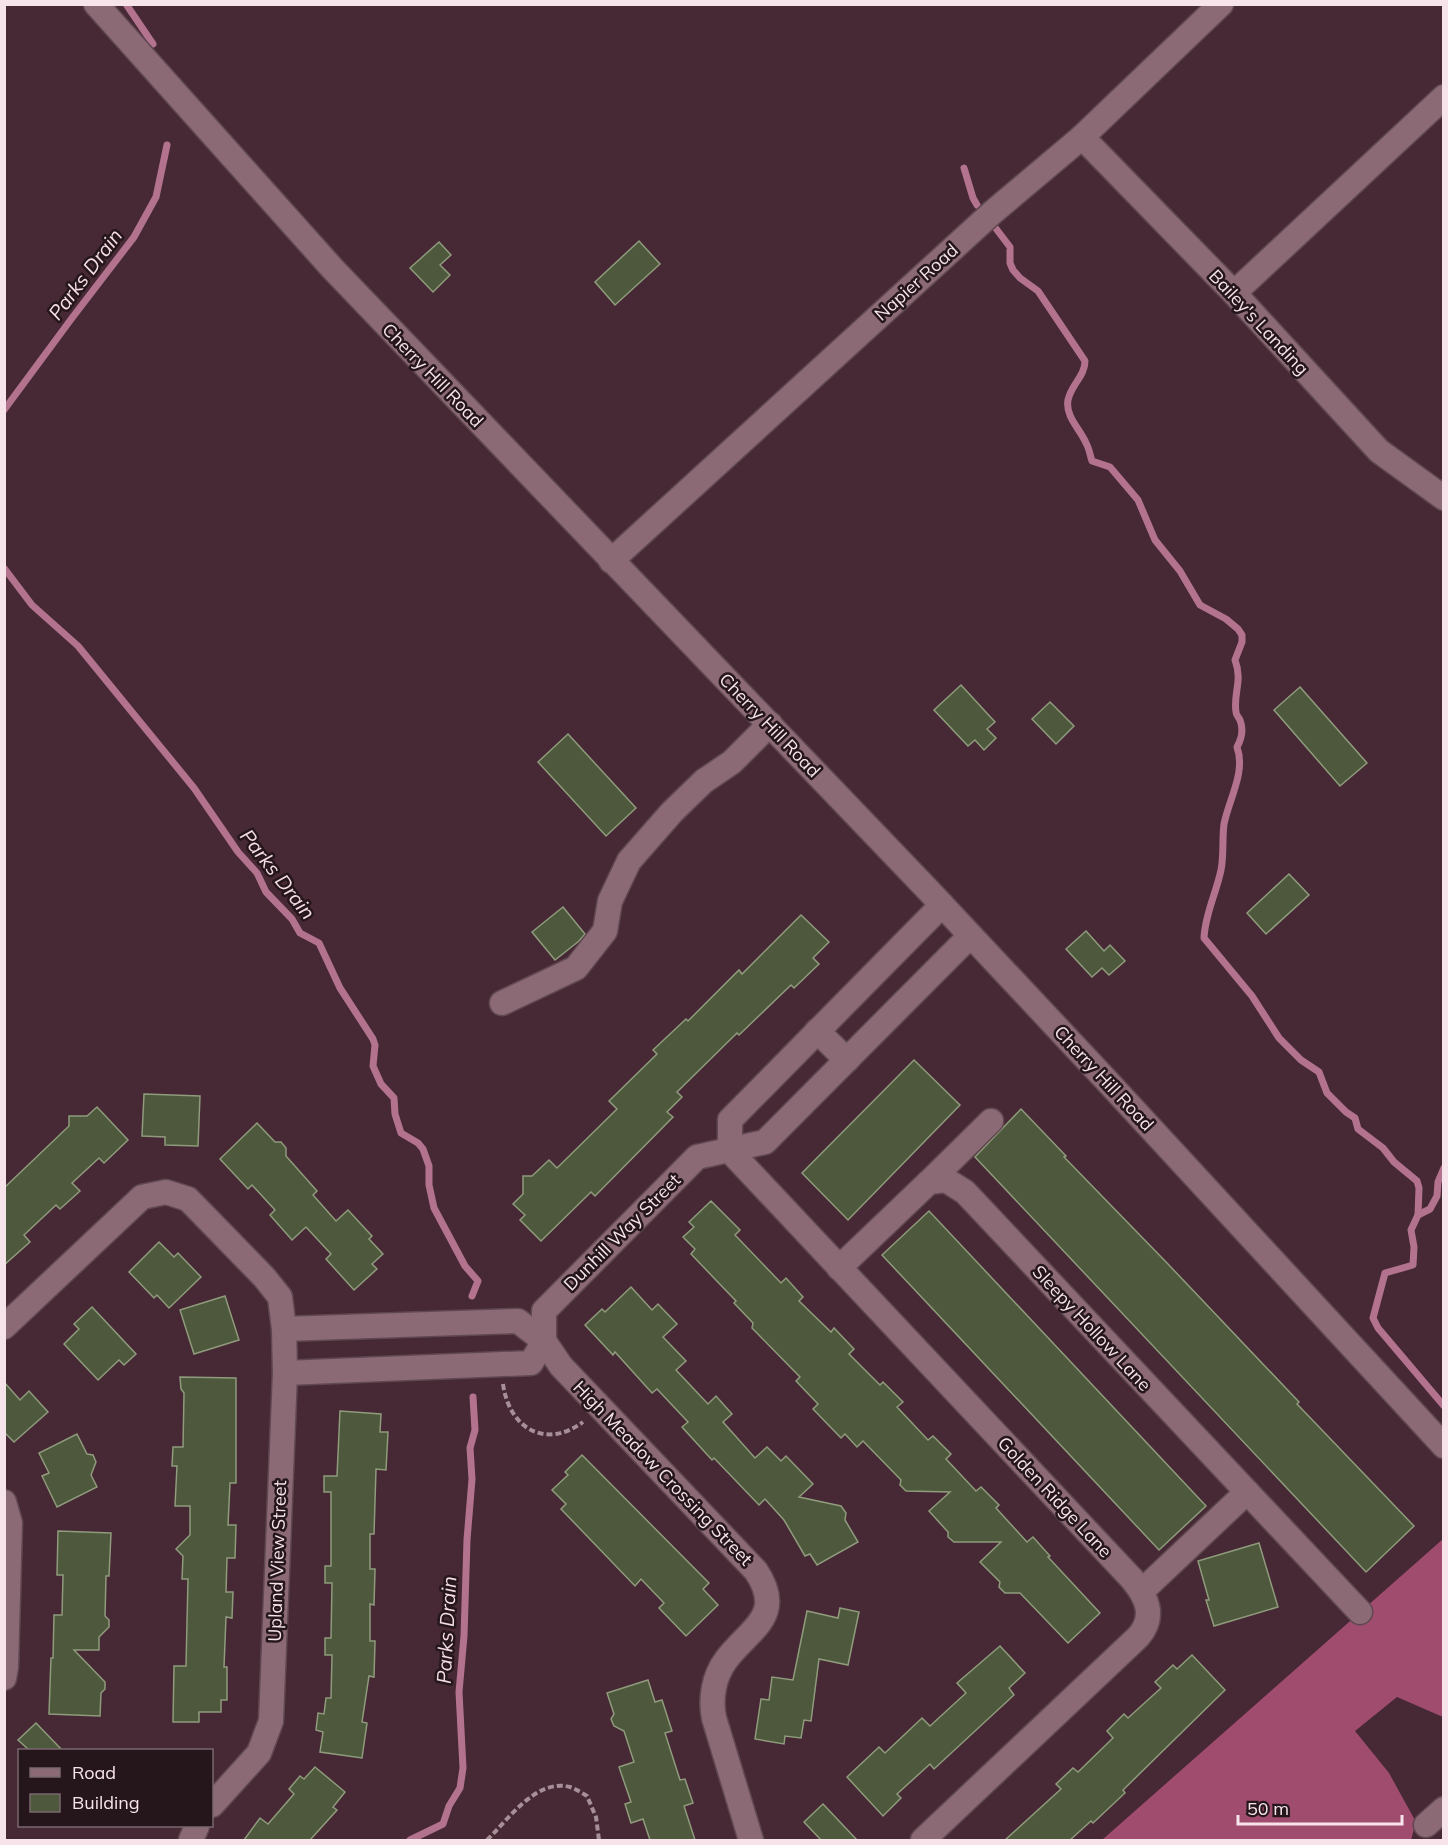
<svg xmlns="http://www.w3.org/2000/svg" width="1448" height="1845" font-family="Mulish,sans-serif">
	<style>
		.forest { fill: #a04c6f }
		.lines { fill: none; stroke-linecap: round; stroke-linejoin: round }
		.stream { stroke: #b3738e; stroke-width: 7 }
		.building { fill: #4d583c; stroke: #8f9b7c; stroke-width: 1.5 }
		.minor-casing { stroke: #604851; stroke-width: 27 }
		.path { stroke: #a78f97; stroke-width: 4; stroke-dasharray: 6 3; stroke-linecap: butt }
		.minor { stroke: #8b6a75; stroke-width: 24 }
		.labels { text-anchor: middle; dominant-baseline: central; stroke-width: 5; stroke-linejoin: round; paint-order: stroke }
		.street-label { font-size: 18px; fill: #f7e3ea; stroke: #24161b }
		.water-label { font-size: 20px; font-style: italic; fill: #f6dde5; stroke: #24161b }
	</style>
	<rect width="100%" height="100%" fill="#462934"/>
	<polygon class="forest" points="1443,1539 1443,1717 1397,1697 1355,1731 1389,1773 1416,1822 1411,1840 1102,1840"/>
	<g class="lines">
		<g class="stream">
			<polyline points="126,4 153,44"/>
			<polyline points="964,168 973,198 977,205"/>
			<path d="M994 226 1010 247V263L1013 270 1020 278 1038 291 1085 361C1085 376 1071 385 1068 400 1065 416 1080 429 1086 443 1089 448 1090 455 1092 461L1110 467 1138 500 1155 540 1180 571 1200 605 1226 619 1238 629 1242 635V642L1235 660C1243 681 1233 693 1236 712 1236 715 1238 716 1240 720 1244 730 1242 738 1237 747 1246 772 1229 799 1224 824 1222 839 1224 855 1221 870 1216 894 1205 914 1204 938L1252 996 1279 1038 1301 1060 1319 1072 1327 1093 1346 1112 1355 1118 1358 1129 1383 1148 1394 1162 1417 1181 1419 1188 1418 1215"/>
			<polyline points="4,410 72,318 134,237 156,197 167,145"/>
			<polyline points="4,568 32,605 78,646 194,788 238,852 257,873 266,892 292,919 300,933 319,943 340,988 373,1039 375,1045 373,1066 381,1084 394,1098 395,1114 401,1133 418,1143 423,1149 429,1166 429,1185 434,1208 465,1266 478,1281 472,1296"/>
			<polyline points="1444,1168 1438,1182 1437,1196 1430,1209 1418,1215 1411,1230 1414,1247 1413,1265 1385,1273 1373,1318 1378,1328 1444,1406"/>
			<polyline points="410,1840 443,1824 449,1806 460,1788 463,1768 459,1692 464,1636 467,1540 472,1479 470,1448 475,1430 473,1397"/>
		</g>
	</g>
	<g class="building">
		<polygon points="639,241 660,264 615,305 595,282"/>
		<polygon points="439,242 451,255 440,265 450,275 433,292 410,268"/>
		<polygon points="961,685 995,722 987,729 996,738 984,750 975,740 968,746 934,710"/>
		<polygon points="1300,687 1367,763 1340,786 1274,710"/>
		<polygon points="1050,702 1074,726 1056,744 1032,719"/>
		<polygon points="568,734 636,808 606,836 538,762"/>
		<polygon points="1289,874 1309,895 1266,934 1247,913"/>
		<polygon points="563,907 585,934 579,941 555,960 532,932"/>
		<polygon points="801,915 829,942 813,958 819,964 794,988 791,985 739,1035 737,1033 677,1092 682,1097 667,1112 673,1117 595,1196 591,1192 541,1241 520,1220 525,1215 513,1204 523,1194 523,1176 532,1176 549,1160 557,1168 617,1109 609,1101 657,1054 653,1050 686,1019 688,1021 739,970 742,974"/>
		<polygon points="1086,931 1104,951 1110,945 1125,961 1109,975 1102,968 1092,977 1066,949"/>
		<polygon points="914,1060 960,1105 848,1220 802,1173"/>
		<polygon points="144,1094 200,1096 198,1146 165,1145 165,1137 142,1136"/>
		<polygon points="97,1107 128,1140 104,1163 99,1158 72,1183 80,1191 60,1209 56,1205 24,1235 30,1242 4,1265 4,1188 69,1126 69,1116 87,1116"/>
		<polygon points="1021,1109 1066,1156 1064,1157 1167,1263 1299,1402 1297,1404 1414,1526 1366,1572 975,1157"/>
		<polygon points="257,1123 275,1142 281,1142 286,1148 286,1156 317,1191 313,1195 336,1221 348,1210 372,1236 369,1239 383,1254 372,1264 377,1269 354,1290 326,1259 331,1254 306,1227 292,1240 270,1215 275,1210 252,1185 248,1189 220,1159"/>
		<polygon points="711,1201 740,1230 735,1235 781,1283 786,1278 803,1297 799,1301 831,1332 834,1328 854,1349 849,1354 880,1385 883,1382 903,1402 897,1407 928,1440 933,1436 951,1454 946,1459 976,1491 981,1487 999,1505 996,1508 1027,1542 1033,1537 1050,1556 1048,1557 1100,1613 1068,1643 1020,1593 1005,1593 999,1587 1000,1582 980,1562 1001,1542 954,1542 948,1537 948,1532 929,1511 950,1492 906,1491 900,1485 901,1480 863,1441 857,1447 845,1434 841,1438 813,1409 818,1404 796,1381 800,1377 752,1328 753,1323 734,1303 736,1301 691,1254 695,1249 683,1237 694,1227 689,1222"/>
		<polygon points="929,1211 1206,1506 1159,1550 882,1255"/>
		<polygon points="159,1242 174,1257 178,1253 201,1277 169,1308 157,1295 154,1298 129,1272"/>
		<polygon points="631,1287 652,1310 658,1304 677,1324 663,1337 686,1361 676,1370 708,1404 716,1396 732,1414 723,1422 755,1458 767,1447 781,1461 786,1456 813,1484 799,1497 841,1506 846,1513 845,1520 858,1542 817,1565 810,1554 805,1556 784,1520 765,1499 759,1505 714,1458 712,1460 682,1427 688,1422 657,1389 652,1393 615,1352 613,1355 585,1325 602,1309 605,1312"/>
		<polygon points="225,1296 239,1340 194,1354 180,1310"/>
		<polygon points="92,1307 136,1354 124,1365 119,1360 98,1380 64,1344 79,1329 74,1324"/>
		<polygon points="180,1377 236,1378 236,1483 230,1483 228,1525 236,1525 235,1558 227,1558 226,1592 233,1592 232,1618 226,1617 224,1667 227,1667 227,1700 221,1700 221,1712 199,1712 199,1722 173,1722 174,1666 186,1666 188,1579 182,1579 183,1556 176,1549 190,1535 190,1506 175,1506 177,1466 172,1466 173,1447 183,1447 184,1393 181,1389"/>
		<polygon points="4,1382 20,1400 29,1391 48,1412 14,1442 4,1432"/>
		<polygon points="340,1411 381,1414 380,1432 388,1432 386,1470 376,1469 374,1534 370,1534 370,1569 375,1569 374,1605 370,1604 370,1641 375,1641 374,1677 369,1676 362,1722 367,1723 362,1758 320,1752 323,1732 316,1730 318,1713 324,1714 326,1698 331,1698 332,1655 325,1655 325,1638 331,1638 332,1583 325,1583 325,1566 331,1566 331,1492 324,1492 324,1476 337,1476"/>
		<polygon points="77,1434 87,1454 93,1455 96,1462 91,1475 97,1487 57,1507 42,1476 49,1473 39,1453"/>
		<polygon points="582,1455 709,1583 703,1589 718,1605 686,1636 659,1608 664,1603 641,1579 635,1586 561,1509 566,1504 552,1490 568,1475 565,1472"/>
		<polygon points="58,1531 111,1533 109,1576 106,1576 105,1616 109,1620 109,1627 99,1637 99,1650 74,1650 105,1682 105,1689 101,1693 100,1716 49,1714 51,1658 53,1658 54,1615 62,1615 63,1575 57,1575"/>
		<polygon points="1259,1543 1278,1607 1214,1626 1206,1600 1209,1600 1198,1561"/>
		<polygon points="840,1608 859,1612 848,1665 819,1659 811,1721 804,1720 801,1738 785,1736 784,1744 755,1739 761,1699 769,1700 772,1677 793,1680 807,1611 838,1618"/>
		<polygon points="1000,1646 1025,1673 1009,1688 1014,1695 934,1769 930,1764 897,1794 901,1798 883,1816 847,1777 879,1747 885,1753 922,1718 930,1726 966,1693 957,1683"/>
		<polygon points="1192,1655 1225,1690 1123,1790 1125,1793 1093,1823 1091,1821 1070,1840 1005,1840 1061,1789 1056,1784 1073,1768 1078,1772 1113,1738 1107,1731 1124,1714 1128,1718 1161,1688 1155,1682 1173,1665 1177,1669"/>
		<polygon points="648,1680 655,1702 662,1700 672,1731 665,1733 680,1780 685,1779 693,1803 684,1806 695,1840 650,1840 643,1819 631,1823 625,1804 631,1802 619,1767 634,1762 624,1731 614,1726 611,1719 614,1714 607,1693"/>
		<polygon points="36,1723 62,1750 29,1750 18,1740"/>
		<polygon points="315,1767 345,1792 333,1807 337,1810 310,1840 244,1840 260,1818 268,1824 294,1794 289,1789 300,1776 304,1779"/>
		<polygon points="823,1804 857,1840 821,1840 804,1822"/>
	</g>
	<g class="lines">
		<g class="minor-casing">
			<g id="minor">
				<polyline points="96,4 332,268 930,892 1108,1082 1444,1446"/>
				<polyline points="1082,137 1234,293 1379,451 1444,498"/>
				<polyline points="1234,293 1444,97"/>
				<polyline points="611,561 993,212 1082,137 1221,4"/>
				<polyline points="502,1003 576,968 605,931 610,901 629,861 672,812 704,781 732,762 770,724"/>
				<polyline points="817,1031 847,1060"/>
				<path d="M730 1151 1132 1579C1147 1597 1156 1617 1138 1637L923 1840"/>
				<polyline points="730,1151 730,1120 942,905"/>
				<polyline points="929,1182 991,1121"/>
				<polyline points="839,1268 929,1182 946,1180 965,1192 1360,1612"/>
				<polyline points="4,1327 142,1197 166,1192 188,1199 264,1277 280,1297 284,1329 285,1373 271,1721 259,1753 212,1805"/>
				<path d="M284 1329 518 1321 544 1341 561 1366 756 1571C786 1616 749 1629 726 1660 714 1676 710 1698 714 1718L751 1840"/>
				<polyline points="285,1373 531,1363 544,1341 544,1311 697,1157 765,1142 970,936"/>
				<polyline points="4,1502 10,1523 6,1667 4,1678"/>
				<polyline points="1142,1591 1247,1492"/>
				<polyline points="1426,1825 1444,1809"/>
				<polyline points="191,1840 197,1826"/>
			</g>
		</g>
		<g class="path">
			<path d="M503 1384C509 1428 545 1450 583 1422"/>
			<path d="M487 1840C508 1820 536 1778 570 1787 576 1789 582 1793 587 1796L596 1817 599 1840"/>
		</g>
		<use href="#minor" class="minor"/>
	</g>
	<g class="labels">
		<g class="street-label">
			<text transform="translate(916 282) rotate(-42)">Napier Road</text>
			<text transform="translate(1259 322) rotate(47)">Bailey's Landing</text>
			<text transform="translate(433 375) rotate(46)">Cherry Hill Road</text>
			<text transform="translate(770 725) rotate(46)">Cherry Hill Road</text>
			<text transform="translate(1104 1078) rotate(47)">Cherry Hill Road</text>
			<text transform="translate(622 1232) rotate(-45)">Dunhill Way Street</text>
			<text transform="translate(1092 1328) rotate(47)">Sleepy Hollow Lane</text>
			<text transform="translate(663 1473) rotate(46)">High Meadow Crossing Street</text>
			<text transform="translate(1055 1497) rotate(47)">Golden Ridge Lane</text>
			<text transform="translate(277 1561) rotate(-88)">Upland View Street</text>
		</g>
		<g class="water-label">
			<text transform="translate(85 274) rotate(-53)">Parks Drain</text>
			<text transform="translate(278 874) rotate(52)">Parks Drain</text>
			<text transform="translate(446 1630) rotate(-87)">Parks Drain</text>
		</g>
	</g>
	<rect width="1448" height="1845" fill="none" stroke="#f7e3ea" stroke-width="12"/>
	<rect x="18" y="1749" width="195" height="78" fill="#24161b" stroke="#78686e" stroke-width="1.5"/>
	<rect x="30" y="1768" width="30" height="9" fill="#8b6a75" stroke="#78686e" stroke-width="1.5"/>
	<text x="72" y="1779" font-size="18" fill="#f7e3ea">Road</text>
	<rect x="30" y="1794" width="30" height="18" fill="#4d583c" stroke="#78686e" stroke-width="1.5"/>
	<text x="72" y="1809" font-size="18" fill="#f7e3ea">Building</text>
	<path d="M1238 1815v9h164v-9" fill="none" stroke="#f7e3ea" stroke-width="3"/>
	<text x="1247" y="1815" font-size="18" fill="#f7e3ea" stroke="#24161b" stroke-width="4.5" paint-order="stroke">50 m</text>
</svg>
